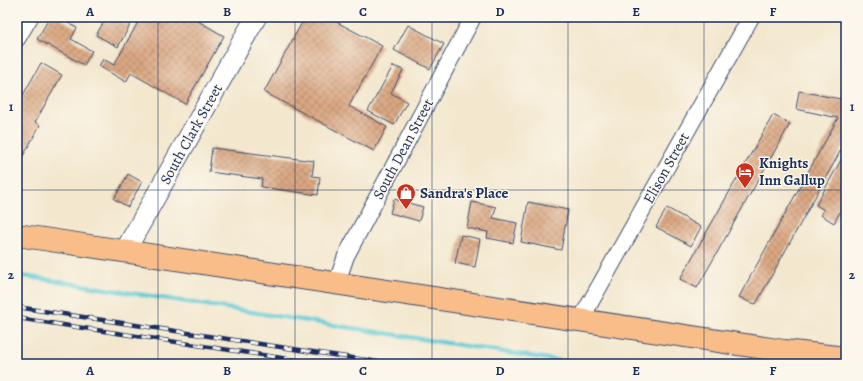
<svg xmlns="http://www.w3.org/2000/svg" width="863" height="381" font-family="Alegreya,serif">
	<style>
		.lines { fill: none; stroke-linecap: round; stroke-linejoin: round }
		.stream { stroke: #5cc8d3; stroke-width: 4.5 }
		.building { fill: url(#building-cross-hatch) }
		.minor-casing { stroke: #3b4b6f; stroke-width: 18 }
		.tertiary-casing { stroke: #3b4b6f; stroke-width: 22 }
		.primary-casing { stroke: #3b4b6f; stroke-width: 24 }
		.minor { stroke: #fff; stroke-width: 16 }
		.tertiary { stroke: #fff; stroke-width: 20 }
		.primary { stroke: #f8bd89; stroke-width: 22 }
		.rail-casing { stroke: #1b2f5e; stroke-width: 4.5 }
		.rail { stroke: #fbf7ec; stroke-width: 3; stroke-dasharray: 9; stroke-linecap: butt }
		.grid { fill: none; stroke: #1b2f5e; stroke-width: 1; stroke-opacity: 0.55 }
		.labels { text-anchor: middle; dominant-baseline: central; stroke-width: 3; stroke-linejoin: round; paint-order: stroke }
		.street-label { font-size: 15px; fill: #1b2f5e; stroke: #fbf7ec }
		.poi-label { font-size: 15px; font-weight: bold; fill: #1b2f5e; stroke: #fbf7ec; text-anchor: start }
		.neatline { fill: none; stroke: #1b2f5e; stroke-width: 1.5 }
		.grid-label { font-size: 13px; text-anchor: middle; font-weight: bold; fill: #1b2f5e }
	</style>
	<defs>
		<pattern id="building-cross-hatch" width="8" height="8" patternUnits="userSpaceOnUse"><rect width="8" height="8" fill="#dba883"/><path d="M0 0l8 8M0 8l8-8" fill="none" stroke="#b1896e"/></pattern>
	</defs>
	<rect width="100%" height="100%" fill="#fbf7ec"/>
	<filter id="ink" filterUnits="userSpaceOnUse"><feTurbulence type="fractalNoise" baseFrequency=".025" numOctaves="2"/><feDisplacementMap in="SourceGraphic" scale="8" xChannelSelector="R" yChannelSelector="G"/><feConvolveMatrix kernelMatrix="1 2 1 2 8 2 1 2 1" color-interpolation-filters="sRGB"/></filter>
	<filter id="wash" filterUnits="userSpaceOnUse"><feTurbulence type="fractalNoise" baseFrequency=".012" numOctaves="4" result="noise"/><feDisplacementMap in="SourceGraphic" scale="16" xChannelSelector="R" yChannelSelector="G"/><feGaussianBlur stdDeviation="0.9" result="paint"/><feColorMatrix in="noise" values="0 0 0 0 0 0 0 0 0 0 0 0 0 0 0 0 0 1.4 0 .05"/><feComposite in="paint" operator="in"/></filter>
	<g filter="url(#wash)">
		<rect width="100%" height="100%" fill="#f3e7cd"/>
		<g class="lines">
			<polyline class="stream" points="17,275 580,364"/>
		</g>
		<g id="blocks">
			<g class="building">
				<polygon points="50,17 58,17 77,28 71,39 92,51 84,65 37,39"/>
				<polygon points="100,17 115,17 130,25 118,47 96,35 105,20"/>
				<polygon points="141,17 191,17 224,36 185,104 131,73 126,82 99,66 103,59 114,65"/>
				<polygon points="305,17 327,17 382,46 349,106 387,127 374,151 264,92"/>
				<polygon points="408,25 444,44 430,69 394,50"/>
				<polygon points="41,63 62,75 35,122 40,125 22,158 17,155 17,106"/>
				<polygon points="393,66 403,70 391,93 407,102 394,125 368,111"/>
				<polygon points="799,91 846,100 846,141 756,304 749,302 739,297 838,118 796,109"/>
				<polygon points="773,115 790,124 697,288 680,279"/>
				<polygon points="212,148 314,161 312,176 320,177 318,195 261,187 262,179 209,172"/>
				<polygon points="846,151 846,201 834,223 821,215 824,210 816,205"/>
				<polygon points="128,174 142,182 128,207 114,199"/>
				<polygon points="394,199 423,207 419,221 390,213"/>
				<polygon points="472,202 496,207 493,218 517,223 513,243 487,238 488,232 467,228"/>
				<polygon points="528,202 568,210 561,250 521,242"/>
				<polygon points="667,208 701,227 691,246 656,227"/>
				<polygon points="461,235 480,239 475,267 455,263"/>
			</g>
		</g>
	</g>
	<g filter="url(#ink)">
		<use href="#blocks" fill-opacity="0" stroke="#3b4b6f" stroke-width="1"/>
		<g class="lines">
			<g class="minor-casing">
				<g id="minor">
					<polyline points="17,39 30,17"/>
					<polyline points="337,282 346,256 473,17"/>
					<polyline points="581,319 751,17"/>
				</g>
			</g>
			<g class="tertiary-casing">
				<polyline id="tertiary" points="125,251 256,17"/>
			</g>
			<g class="primary-casing">
				<polyline id="primary" points="17,235 784,351 846,358"/>
			</g>
			<use href="#minor" class="minor"/>
			<use href="#tertiary" class="tertiary"/>
			<use href="#primary" class="primary"/>
			<g class="rail-casing">
				<g id="rail">
					<polyline points="17,307 392,364"/>
					<polyline points="17,318 322,364"/>
				</g>
			</g>
			<use href="#rail" class="rail"/>
		</g>
	</g>
	<path class="grid" d="M158 17V364M295 17V364M432 17V364M568 17V364M704 17V364M17 190H846"/>
	<defs>
		<g id="hotel-pin" transform="scale(1)"><path d="M0 17L-7.5 6A9.5 9.5 0 1 1 7.5 6Z" fill="#c8321e" stroke="#fbf7ec"/><path d="M-6-4.5h1.5V1H6V5H4.5V3h-9V5H-6ZM-4 0a1.8 1.8 0 1 1 3.6 0ZM.5 0V-2.5h3Q6-2.5 6 0Z" fill="#fff"/></g>
		<g id="shop-pin" transform="scale(1)"><path d="M0 17L-7.5 6A9.5 9.5 0 1 1 7.5 6Z" fill="#c8321e" stroke="#fbf7ec"/><path d="M-5-2.5h2.3a2.7 3.5 0 0 1 5.4 0H5L5.5 6h-11ZM-1.5-2.5h3a1.5 2.3 0 0 0-3 0Z" fill="#fff"/></g>
	</defs>
	<g fill-rule="evenodd">
		<use href="#hotel-pin" x="745" y="172"/>
		<use href="#shop-pin" x="406" y="193"/>
	</g>
	<g class="labels">
		<g class="street-label">
			<text transform="translate(191 134) rotate(-61)">South Clark Street</text>
			<text transform="translate(403 149) rotate(-62)">South Dean Street</text>
			<text transform="translate(666 168) rotate(-61)">Elison Street</text>
		</g>
		<g class="poi-label">
			<text x="759" y="163">Knights<tspan x="759" dy="17">Inn Gallup</tspan></text>
			<text x="420" y="193">Sandra's Place</text>
		</g>
	</g>
	<rect width="863" height="381" fill="none" stroke="#fbf7ec" stroke-width="44"/>
	<rect x="22" y="22" width="819" height="337" class="neatline"/>
	<g class="grid-label">
		<text x="90" y="16">A</text>
		<text x="227" y="16">B</text>
		<text x="363" y="16">C</text>
		<text x="500" y="16">D</text>
		<text x="636" y="16">E</text>
		<text x="773" y="16">F</text>
		<text x="11" y="111">1</text>
		<text x="852" y="111">1</text>
		<text x="11" y="279">2</text>
		<text x="852" y="279">2</text>
		<text x="90" y="375">A</text>
		<text x="227" y="375">B</text>
		<text x="363" y="375">C</text>
		<text x="500" y="375">D</text>
		<text x="636" y="375">E</text>
		<text x="773" y="375">F</text>
	</g>
</svg>
